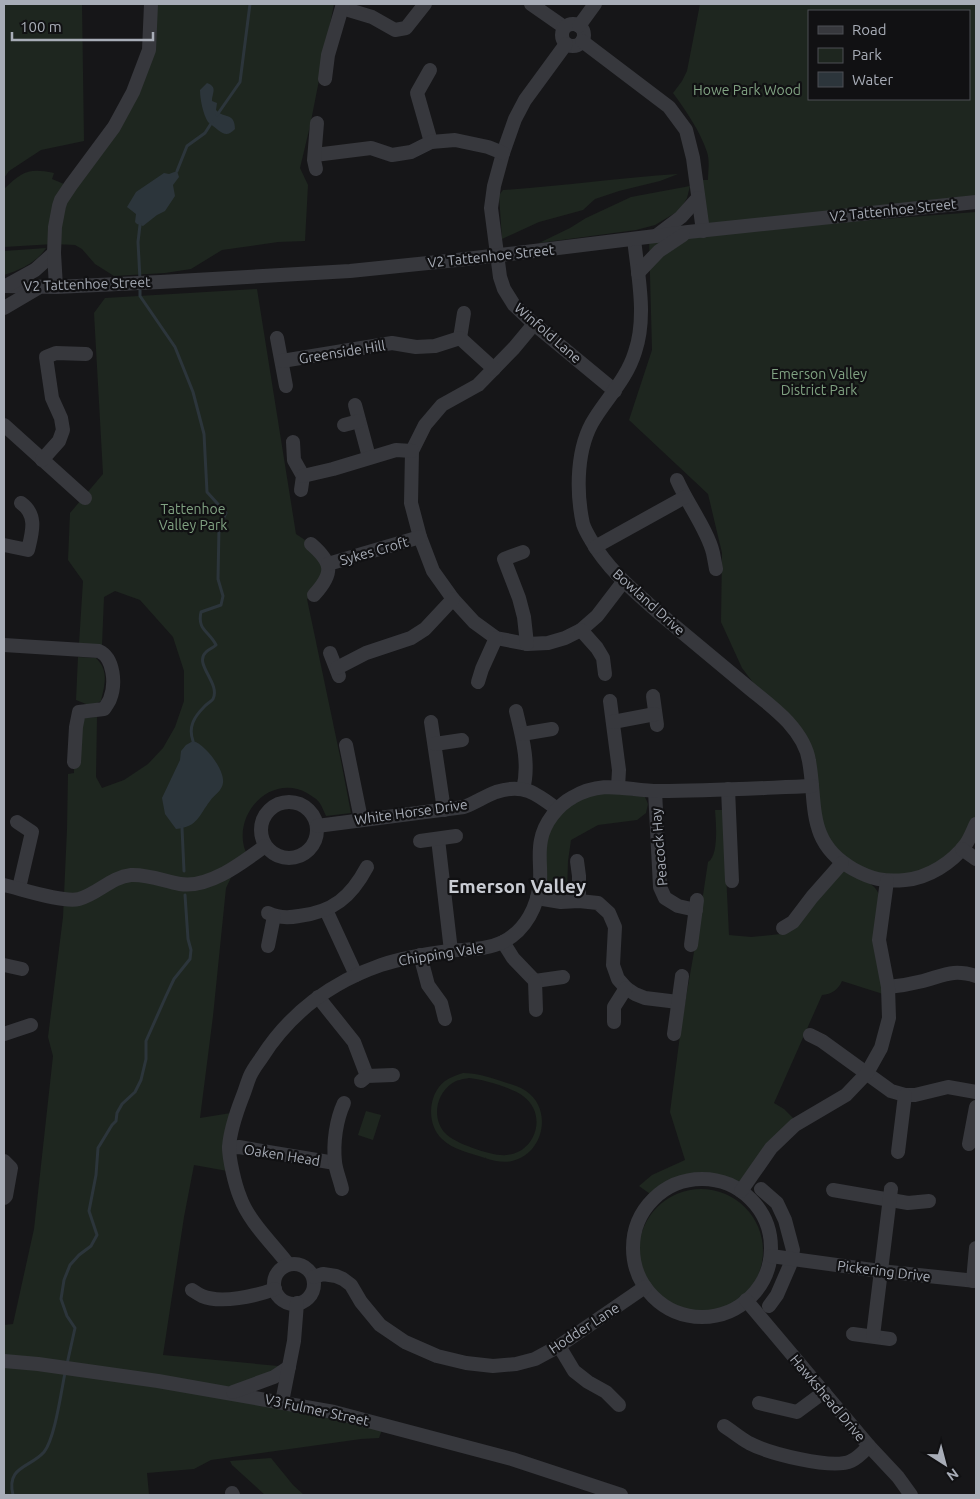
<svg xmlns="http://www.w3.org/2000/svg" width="980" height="1499" font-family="Ubuntu,sans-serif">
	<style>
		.green { fill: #1e261f; fill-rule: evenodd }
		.water { fill: #2c353b }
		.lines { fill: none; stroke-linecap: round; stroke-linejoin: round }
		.stream { stroke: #2c353b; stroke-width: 3 }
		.minor { stroke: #37383d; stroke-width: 14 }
		.minor-bridge { stroke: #37383d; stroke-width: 14 }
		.labels { text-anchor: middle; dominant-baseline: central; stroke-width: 4.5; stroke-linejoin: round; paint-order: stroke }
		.park-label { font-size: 14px; fill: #80a282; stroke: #111113 }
		.street-label { font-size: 14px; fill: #a8adb7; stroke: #111113 }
		.district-label { font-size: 19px; font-weight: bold; fill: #c9ccd3; stroke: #111113 }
	</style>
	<rect width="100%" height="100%" fill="#161618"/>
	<g class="green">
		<polygon points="4,4 82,4 84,141 41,150 9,171 4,178"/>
		<path d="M151 4H334L310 126 300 168 308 185 305 241 278 242 222 250 191 269 165 273 114 276 95 264 82 249 75 245 54 244 4 247V189C23 171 29 168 54 173L52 179 64 184 114 127 149 50Z"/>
		<path d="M700 4H976V202L703 231 697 180H708C708 171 710 161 707 152 700 131 686 111 673 93L682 81 687 71ZM809 11H969V99H809Z"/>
		<path d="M678 174 660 181 619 191 595 199 583 210 539 222 502 239 499 195 503 190C562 186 619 178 678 174Z"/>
		<polygon points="690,186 687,198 680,210 655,225 636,230 539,243 570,228 586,218 631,197"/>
		<polygon points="976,212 976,822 947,859 909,880 865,875 822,834 816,781 793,735 742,668 721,622 722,553 708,494 629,420 652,350 649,237"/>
		<path d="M46 248C36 263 20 270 4 275V251Z"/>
		<path d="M257 289 296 534 311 544 328 564 314 595 307 599 341 761 351 813 326 816C324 812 322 806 319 802 316 798 311 796 307 793 272 774 235 811 244 847 245 850 247 854 248 858L237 865 226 888 213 1016 200 1118 237 1112 233 1172 194 1165 184 1217 163 1355 289 1367 233 1392 384 1424 379 1438 361 1439 211 1460 194 1469 147 1473 149 1495H4V1325L13 1324 34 1229 53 1056 48 1037 63 917 67 829 68 774 74 773C74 756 75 733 85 718L97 717 96 777 102 788 124 780 148 764 163 748 175 727 184 701V671L173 637 140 600 115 591 104 597 102 645 79 644 83 581 68 560 70 513 103 474 94 313 105 298Z"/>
		<path d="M78 657 96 658C109 671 105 684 101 701L91 706 76 700Z"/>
		<path d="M596 791 645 797 648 804 646 813 637 820 598 825 571 840 568 861 567 894C559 895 550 896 544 890L542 848 561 809Z"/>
		<path d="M715 810H723L729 935 751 937 781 934 843 871C855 877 875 881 879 895L883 994 842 981C838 990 832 994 822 995L774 1103 784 1109 795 1120C784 1133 750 1179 737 1183 730 1186 715 1178 707 1177 689 1173 666 1185 653 1196L639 1186 652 1175 685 1160 670 1112 682 1020 697 935 708 862C719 856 716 822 715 810Z"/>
		<path d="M463 1073C477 1073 488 1077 501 1081 509 1084 519 1086 526 1091 553 1109 544 1154 512 1161 503 1163 494 1161 485 1158L487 1154 485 1158C471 1153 453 1150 442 1139 426 1124 428 1094 445 1081 451 1077 457 1075 463 1073ZM469 1078C482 1079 513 1088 523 1096 548 1114 536 1153 506 1155 494 1157 454 1143 446 1134 432 1120 435 1096 451 1084 456 1080 463 1079 469 1078Z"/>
		<polygon points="366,1111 381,1115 373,1140 358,1135"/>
		<circle cx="701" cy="1251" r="62"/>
		<polygon points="271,1458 293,1485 304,1495 265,1495 232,1465 230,1461"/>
	</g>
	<g class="water">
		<path d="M207 83C218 87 212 93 212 101L217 103 216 110C224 119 235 112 235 129 228 136 225 135 218 130 215 127 211 125 208 122 203 114 200 99 200 90Z"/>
		<polygon points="177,171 179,177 173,185 175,196 165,211 157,215 143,226 137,224 135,222 136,214 127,207 136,192 164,173 169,174"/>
		<path d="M193 741C205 744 225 770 223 783 222 791 214 795 210 801 199 815 198 827 176 829L165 814 162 798 180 760 181 751 186 745Z"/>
	</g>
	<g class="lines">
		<g class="stream">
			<polyline points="217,115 240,82 250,4"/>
			<polyline points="177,171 187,146 205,133 212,122"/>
			<polyline points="140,279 138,242 140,225"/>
			<path d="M140 286V296L175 347 193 392 204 434 207 492 226 513 219 527 218 579 223 596 221 605 201 612C197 630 209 631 216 645 213 648 209 649 206 652 193 664 221 683 213 699 211 702 206 704 204 707 194 717 188 727 193 741"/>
			<polyline points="182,828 184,871"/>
			<polyline points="67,1364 75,1328 67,1316 61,1299 64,1280 70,1265 79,1255 91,1246 97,1235 89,1211 96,1175 98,1148 112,1125 116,1121 117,1113 122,1104 135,1092 141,1080 146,1059 146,1041 166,996 174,979 190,959 191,950 188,939 185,895"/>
			<path d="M13 1495C6 1466 30 1468 44 1452 55 1438 61 1392 65 1373"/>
		</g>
		<g class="minor">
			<polyline points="531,4 564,27"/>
			<polyline points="342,8 372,17 395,30 406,28 425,4"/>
			<circle cx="573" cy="35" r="11"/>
			<polyline points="579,26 595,4"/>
			<polyline points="582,41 669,107 686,130 693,158 703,231"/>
			<polyline points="566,44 525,100 515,119 503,153 494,186 491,208 500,277 504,289 514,305 534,324 615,391"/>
			<polyline points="430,70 417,93 431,142"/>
			<polyline points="325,79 328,55 343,4"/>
			<polyline points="315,155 371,148 392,155 411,152 431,142 455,140 488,147 503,153"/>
			<polyline points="316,169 314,160 317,123"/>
			<polyline points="656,236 681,217 698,198"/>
			<path d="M634 239C638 276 647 317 635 352 627 378 609 396 595 418 576 447 576 492 583 524 585 530 588 535 591 540 608 570 634 591 659 613 687 636 715 660 743 683 758 696 774 707 788 722 797 732 807 747 809 761 817 805 806 842 853 869 871 879 884 882 905 880 928 878 952 863 966 844 970 838 973 830 976 824"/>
			<polyline points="526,252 688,232 976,202"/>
			<polyline points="638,273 659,251 683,235"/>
			<polyline points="4,286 56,287 160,282 350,271 457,260"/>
			<polyline points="6,286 35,270 54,253"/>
			<polyline points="56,287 54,253 55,227 59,206 61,200 71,185 114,127 133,92 149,50 151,4"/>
			<polyline points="4,308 38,288"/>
			<polyline points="534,324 514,348 478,385 442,405 425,425 412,451 411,503 420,537 433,571 453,599 474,622 496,638 527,644 548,643 565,638 581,630 597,616 623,582"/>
			<polyline points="277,338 286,386"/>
			<polyline points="460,338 464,313"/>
			<polyline points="282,361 392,343 416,347 435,346 460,338 494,369"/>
			<polyline points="355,405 369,457"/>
			<polyline points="4,425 85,498"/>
			<polyline points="344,425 359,421"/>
			<polyline points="293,442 294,460 303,476 301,490"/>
			<polyline points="42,460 59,441 63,430 61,418 52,398 46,357 56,353 86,354"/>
			<polyline points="303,476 333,469 396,450 412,451"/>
			<path d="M677 480C687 503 708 531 713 553 714 558 715 563 716 569"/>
			<path d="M311 544C333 563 334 573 314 595"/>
			<path d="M4 545 28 550C32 533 38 515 21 503"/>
			<polyline points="595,547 685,497"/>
			<polyline points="523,552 504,559 519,598 524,617 527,644"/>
			<polyline points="328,564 420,537"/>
			<polyline points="581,630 597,648 603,658 605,674"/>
			<path d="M4 645 99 651C114 658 116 684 110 699 109 702 106 706 104 709L79 712 76 727 74 762"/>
			<polyline points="330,653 339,676"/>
			<polyline points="337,668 366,653 411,638 425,629 453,599"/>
			<polyline points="478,682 482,669 496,638"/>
			<polyline points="653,696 657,725"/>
			<polyline points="610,701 619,770 618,787"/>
			<path d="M516 711C522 736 530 764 523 789"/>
			<polyline points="431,722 444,810"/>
			<polyline points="613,722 655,714"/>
			<polyline points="522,734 552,729"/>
			<polyline points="435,744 462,740"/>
			<polyline points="346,745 361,819"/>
			<polyline points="728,789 732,881"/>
			<polyline points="655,791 660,887 665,898 678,906 696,910"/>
			<circle cx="289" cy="830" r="28"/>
			<polyline points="17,822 32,832 19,888"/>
			<path d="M317 826 464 807C475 803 485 796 496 792 523 783 536 793 557 809"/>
			<polyline points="438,839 451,951"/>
			<polyline points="420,841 456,836"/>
			<polyline points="962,849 976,859"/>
			<polyline points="577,861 579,876 579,901"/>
			<path d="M4 885C22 889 63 903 79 899 98 894 111 877 131 875 147 874 164 881 180 884 209 889 243 862 265 846"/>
			<polyline points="537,898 561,902 579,901 598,903 609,913 615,927 613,965 618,979 626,988 635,994 645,998 678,1002"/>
			<polyline points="326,910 356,975"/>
			<path d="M268 913C278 918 288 918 299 916 333 912 351 897 367 867"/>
			<polyline points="783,928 793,922 812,897 842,863"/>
			<polyline points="503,942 513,958 535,981 563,977"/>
			<polyline points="691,945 697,900"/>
			<polyline points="268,946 274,916"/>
			<polyline points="420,955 428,985 441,1003 445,1019"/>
			<polyline points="4,965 22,969"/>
			<polyline points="535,981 536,1010"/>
			<path d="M888 987C899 986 911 984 923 981 945 975 953 969 976 976"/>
			<polyline points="318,997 354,1042 367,1076"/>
			<polyline points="614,1022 614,1007 626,988"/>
			<polyline points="4,1034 31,1025"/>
			<polyline points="674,1034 682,976"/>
			<polyline points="810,1035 822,1041 891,1091 905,1095 915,1095 948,1087 976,1092"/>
			<polyline points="361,1081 367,1076 393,1075"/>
			<polyline points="969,1144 976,1107"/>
			<polyline points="229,1148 239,1147 335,1163"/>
			<polyline points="898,1152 905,1095"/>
			<polyline points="4,1161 11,1168 6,1196 4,1198"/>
			<circle cx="702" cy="1248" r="69"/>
			<path d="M342 1189C340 1180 336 1171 335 1162 333 1143 336 1120 344 1103"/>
			<polyline points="761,1189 777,1203 785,1220 793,1250 790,1265 777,1295 769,1306"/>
			<polyline points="833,1190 908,1203 929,1201"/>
			<polyline points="741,1191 771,1148 795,1125 846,1095 867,1073 881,1048 889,1018 888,987 879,940 887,881"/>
			<polyline points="771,1256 880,1271 976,1281"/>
			<path d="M288 1264C272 1243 249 1222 240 1197 235 1185 229 1159 229 1147 230 1133 237 1111 242 1098 245 1091 247 1083 250 1076 253 1069 258 1063 262 1057 290 1013 332 982 381 965 402 958 426 954 449 951 467 949 486 950 503 942 526 930 538 906 540 881 541 867 538 854 541 840 544 823 558 805 573 797 605 779 627 791 659 791 710 791 761 788 812 786"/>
			<circle cx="294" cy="1284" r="20"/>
			<polyline points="314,1277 323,1274 336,1276 343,1279 351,1285 361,1302 380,1325 405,1342 437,1356 466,1363 493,1366 516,1364 535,1359 559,1346 645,1287"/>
			<polyline points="973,1281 976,1248"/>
			<path d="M192 1290C195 1292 198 1294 202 1296 221 1304 256 1296 275 1289"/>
			<polyline points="746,1300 869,1446 898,1477 911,1495"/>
			<polyline points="853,1334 890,1339"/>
			<polyline points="873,1336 891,1189"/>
			<polyline points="559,1346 574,1371 588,1382 606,1392 619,1405"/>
			<polyline points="4,1361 38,1364 158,1381 334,1412 512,1459 621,1495"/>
			<polyline points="233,1392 274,1377 289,1367"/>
			<polyline points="282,1402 294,1341 297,1303"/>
			<polyline points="759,1403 797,1412 824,1392"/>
			<path d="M724 1426C732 1431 740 1438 749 1443 768 1453 832 1470 851 1461 858 1458 864 1451 869 1446"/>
			<polyline points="232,1493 233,1495"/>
		</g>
		<polyline class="minor-bridge" points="457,260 526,252"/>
	</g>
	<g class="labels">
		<g class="park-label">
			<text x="747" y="90">Howe Park Wood</text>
			<text x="819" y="374">Emerson Valley<tspan x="819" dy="16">District Park</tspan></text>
			<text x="193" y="509">Tattenhoe<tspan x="193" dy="16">Valley Park</tspan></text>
		</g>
		<g class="street-label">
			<text transform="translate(893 210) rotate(-6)">V2 Tattenhoe Street</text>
			<text transform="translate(491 256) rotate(-6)">V2 Tattenhoe Street</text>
			<text transform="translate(87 284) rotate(-2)">V2 Tattenhoe Street</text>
			<text transform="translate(548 333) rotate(41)">Winfold Lane</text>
			<text transform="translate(342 352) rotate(-9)">Greenside Hill</text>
			<text transform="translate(374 551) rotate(-16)">Sykes Croft</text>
			<text transform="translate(649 602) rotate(42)">Bowland Drive</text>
			<text transform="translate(411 812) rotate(-8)">White Horse Drive</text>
			<text transform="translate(659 847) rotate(-95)">Peacock Hay</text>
			<text transform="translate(441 954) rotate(-9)">Chipping Vale</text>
			<text transform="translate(282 1155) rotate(9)">Oaken Head</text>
			<text transform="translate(884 1271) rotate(7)">Pickering Drive</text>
			<text transform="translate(584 1328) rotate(-33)">Hodder Lane</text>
			<text transform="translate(828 1398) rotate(50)">Hawkshead Drive</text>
			<text transform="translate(317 1410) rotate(12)">V3 Fulmer Street</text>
		</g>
		<g class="district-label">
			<text x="517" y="886">Emerson Valley</text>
		</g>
	</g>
	<rect width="980" height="1499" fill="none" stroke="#a8adb7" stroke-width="10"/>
	<rect x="808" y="10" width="162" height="90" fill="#111113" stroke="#4d4f55"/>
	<rect x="818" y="26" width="25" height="8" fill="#37383d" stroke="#4d4f55"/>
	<text x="852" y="35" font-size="15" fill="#a8adb7">Road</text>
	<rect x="818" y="48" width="25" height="15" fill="#1e261f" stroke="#4d4f55"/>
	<text x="852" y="60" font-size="15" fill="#a8adb7">Park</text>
	<rect x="818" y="72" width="25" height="15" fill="#2c353b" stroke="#4d4f55"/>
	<text x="852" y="85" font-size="15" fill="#a8adb7">Water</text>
	<g transform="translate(945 1464) rotate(144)" stroke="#111113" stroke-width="4" paint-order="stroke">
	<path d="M0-4L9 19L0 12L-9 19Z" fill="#a8adb7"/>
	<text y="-8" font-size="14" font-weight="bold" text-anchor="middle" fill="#a8adb7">N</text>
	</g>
	<path d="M12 32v8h141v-8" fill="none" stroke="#a8adb7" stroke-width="2.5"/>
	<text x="20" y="32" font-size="15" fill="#a8adb7" stroke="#111113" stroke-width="4" paint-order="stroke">100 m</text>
</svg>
